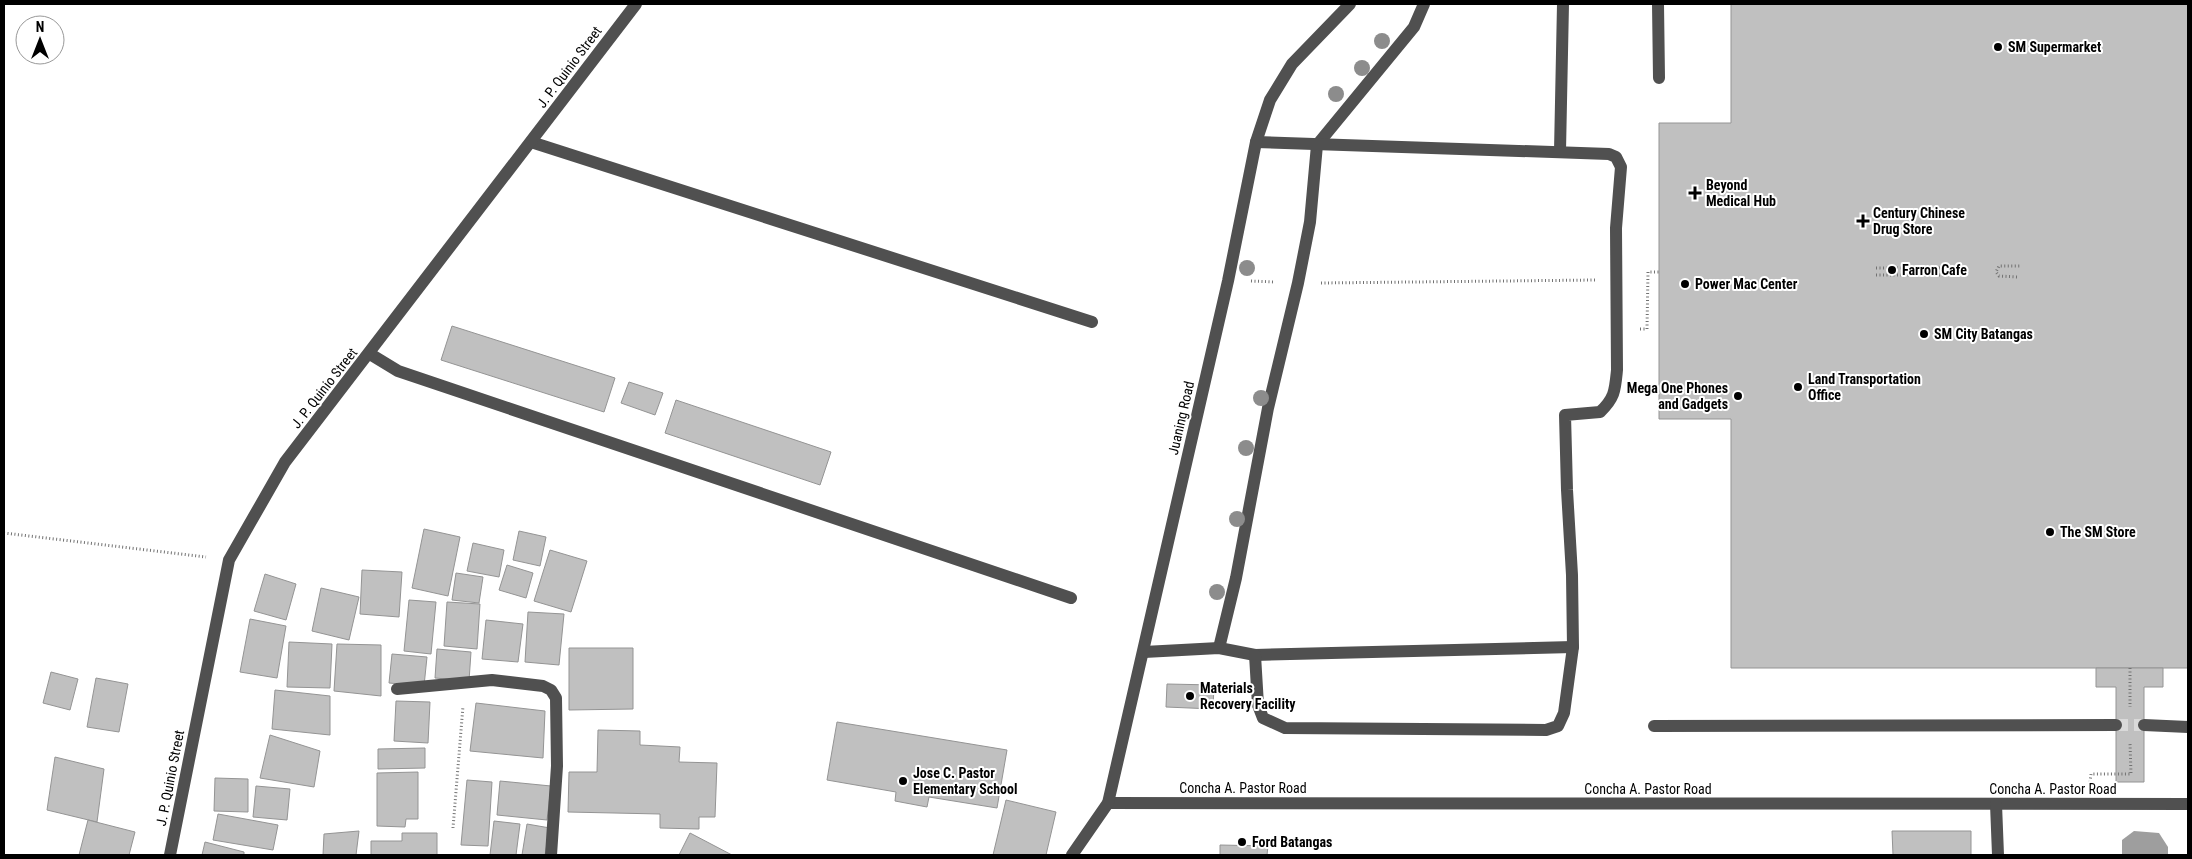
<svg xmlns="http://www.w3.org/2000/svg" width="2192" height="859" font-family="'Roboto Condensed',sans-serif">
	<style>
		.water { fill: #9e9e9e }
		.building { fill: #c0c0c0; stroke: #949494 }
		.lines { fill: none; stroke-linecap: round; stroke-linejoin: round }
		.minor-tunnel { stroke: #d9d9d9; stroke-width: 12; stroke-dasharray: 12 6; stroke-linecap: butt }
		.path { stroke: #727272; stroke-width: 3; stroke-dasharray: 1 2.5; stroke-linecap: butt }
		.minor { stroke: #505050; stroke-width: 12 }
		.tree { fill: #8c8c8c }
		.poi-dot { fill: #000; stroke: #fff; stroke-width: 2 }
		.labels { text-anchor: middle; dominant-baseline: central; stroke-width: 4; stroke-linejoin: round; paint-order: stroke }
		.poi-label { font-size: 14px; font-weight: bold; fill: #000; stroke: #fff; text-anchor: start }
		.street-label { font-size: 14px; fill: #000; stroke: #fff }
	</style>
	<rect width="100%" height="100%" fill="#fff"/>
	<polygon class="water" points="2134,831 2159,833 2168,847 2168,855 2122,855 2122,840"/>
	<g class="building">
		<polygon points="1731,4 2188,4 2188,668 1731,668 1731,419 1659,419 1659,123 1731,123"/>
		<polygon points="452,326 615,378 604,412 441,360"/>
		<polygon points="629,382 663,393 655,415 621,403"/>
		<polygon points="676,400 831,452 820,485 665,433"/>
		<polygon points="424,529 460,537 448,596 412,588"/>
		<polygon points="519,531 546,537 540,566 513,560"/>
		<polygon points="473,543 504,550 499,577 467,571"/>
		<polygon points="550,550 587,561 571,612 534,601"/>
		<polygon points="507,565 533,573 526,598 499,590"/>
		<polygon points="362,570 402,572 399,617 360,614"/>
		<polygon points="456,573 483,577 479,603 452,600"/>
		<polygon points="265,574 296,584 286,620 254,611"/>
		<polygon points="321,588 359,597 349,640 312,631"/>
		<polygon points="409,600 436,602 431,654 404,651"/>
		<polygon points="447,602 480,604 477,649 444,646"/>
		<polygon points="528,612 564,614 559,665 525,662"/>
		<polygon points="250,619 286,626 277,678 240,672"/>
		<polygon points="486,620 523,624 518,662 482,659"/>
		<polygon points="289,642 332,644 330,688 287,687"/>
		<polygon points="337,644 381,645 381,696 334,691"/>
		<polygon points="569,648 633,648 633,709 569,710"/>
		<polygon points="437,649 471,652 469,681 435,678"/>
		<polygon points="392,654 427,657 424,686 389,683"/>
		<polygon points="2096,668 2163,668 2163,687 2144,687 2144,782 2116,782 2116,687 2096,687"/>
		<polygon points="51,672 78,679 70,710 43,703"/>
		<polygon points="96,678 128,684 119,732 87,727"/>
		<polygon points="1167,684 1214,685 1213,709 1166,707"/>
		<polygon points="275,690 330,696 330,735 272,729"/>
		<polygon points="396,701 430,702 428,743 394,741"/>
		<polygon points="476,703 545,711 543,758 470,751"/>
		<polygon points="837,722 1007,750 997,808 929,797 927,807 895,801 896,792 827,780"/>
		<polygon points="598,730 640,731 640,745 680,747 679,762 717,763 715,817 699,817 699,829 660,828 660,814 568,812 569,772 597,772"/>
		<polygon points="270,735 320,751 314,787 260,778"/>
		<polygon points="425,748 425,768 378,769 378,749"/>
		<polygon points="55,757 104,769 97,822 47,810"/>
		<polygon points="418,772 418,819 406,819 405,827 377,826 377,773"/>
		<polygon points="215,778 248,779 248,812 214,811"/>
		<polygon points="467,780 492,782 488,846 461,845"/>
		<polygon points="500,781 551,786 547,820 497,815"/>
		<polygon points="256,786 290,789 287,820 253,817"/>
		<polygon points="1006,800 1056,812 1046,855 993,855"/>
		<polygon points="218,814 278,825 273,850 213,840"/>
		<polygon points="88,820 135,832 129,855 79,855"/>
		<polygon points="494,821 520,824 516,855 490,855"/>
		<polygon points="527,824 550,828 545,855 522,855"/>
		<polygon points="359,831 356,855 323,855 324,834"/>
		<polygon points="1892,831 1971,831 1971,855 1893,855"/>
		<polygon points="402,833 437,833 437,855 371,855 371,841 402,841"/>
		<polygon points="690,833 732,855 679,855"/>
		<polygon points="205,842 244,852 244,855 202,855"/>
		<polygon points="1220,845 1268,846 1267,855 1220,855"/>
	</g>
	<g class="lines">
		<polyline class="minor-tunnel" points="2116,725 2144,725"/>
		<g class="path">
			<polyline points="1876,268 1947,268"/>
			<polyline points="1876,275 1947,275"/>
			<polyline points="2017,277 1999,276 1996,272 1999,266 2020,266"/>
			<polyline points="1251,281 1275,282"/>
			<polyline points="1321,283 1595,280"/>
			<polyline points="1640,329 1647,329 1648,272 1659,272"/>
			<polyline points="4,533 206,557"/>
			<polyline points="2130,668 2130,707"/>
			<polyline points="2090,782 2091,774 2131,774 2130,743"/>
			<polyline points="453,828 463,706"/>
		</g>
		<g class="minor">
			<polyline points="1658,4 1659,78"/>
			<polyline points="531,142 1092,322"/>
			<polyline points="1560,151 1563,4"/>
			<polyline points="370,354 398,371 1071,598"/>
			<polyline points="1219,648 1236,578 1268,408 1298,283 1310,222 1317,145 1414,27 1424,4"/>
			<polyline points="1144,652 1219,648 1255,655 1573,647"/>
			<path d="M1255 655 1258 705 1263 718 1285 728 1546 730 1558 726 1564 713 1573 647 1572 575 1567 490 1565 415 1600 412C1615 398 1615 390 1617 370L1616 228 1621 167 1616 157 1609 154 1256 142"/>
			<polyline points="397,689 492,680 543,686 551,690 556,698 557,766 551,855"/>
			<polyline points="2144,725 2188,727"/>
			<polyline points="1654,726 2116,725"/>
			<polyline points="1108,803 2188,804"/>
			<polyline points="1996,804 1998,855"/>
			<polyline points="170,855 229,560 285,462 636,4"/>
			<polyline points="1072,855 1108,803 1228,281 1256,142 1270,100 1292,64 1350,4"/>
		</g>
	</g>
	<g class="tree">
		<circle cx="1382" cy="41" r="8"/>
		<circle cx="1362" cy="68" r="8"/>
		<circle cx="1336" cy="94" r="8"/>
		<circle cx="1247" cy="268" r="8"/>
		<circle cx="1261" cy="398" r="8"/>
		<circle cx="1246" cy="448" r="8"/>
		<circle cx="1237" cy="519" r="8"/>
		<circle cx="1217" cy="592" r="8"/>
	</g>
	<g class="poi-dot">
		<circle cx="1998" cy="47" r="5"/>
		<path d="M1692.5 185.5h5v5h5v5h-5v5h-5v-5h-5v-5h5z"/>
		<path d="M1860.5 213.5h5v5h5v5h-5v5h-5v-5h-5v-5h5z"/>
		<circle cx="1892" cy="270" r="5"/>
		<circle cx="1685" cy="284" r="5"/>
		<circle cx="1924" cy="334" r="5"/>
		<circle cx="1798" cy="387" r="5"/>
		<circle cx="1738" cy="396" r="5"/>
		<circle cx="2050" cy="532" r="5"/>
		<circle cx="1190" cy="696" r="5"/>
		<circle cx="903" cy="781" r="5"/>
		<circle cx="1242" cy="842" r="5"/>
	</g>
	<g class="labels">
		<g class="poi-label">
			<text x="2008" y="47">SM Supermarket</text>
			<text x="1706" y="185">Beyond<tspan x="1706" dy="16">Medical Hub</tspan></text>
			<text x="1873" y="213">Century Chinese<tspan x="1873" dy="16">Drug Store</tspan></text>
			<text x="1902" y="270">Farron Cafe</text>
			<text x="1695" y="284">Power Mac Center</text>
			<text x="1934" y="334">SM City Batangas</text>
			<text x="1808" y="379">Land Transportation<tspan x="1808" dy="16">Office</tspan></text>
			<text x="1728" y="388" text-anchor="end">Mega One Phones<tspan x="1728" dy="16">and Gadgets</tspan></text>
			<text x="2060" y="532">The SM Store</text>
			<text x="1200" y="688">Materials<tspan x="1200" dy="16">Recovery Facility</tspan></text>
			<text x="913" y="773">Jose C. Pastor<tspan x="913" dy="16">Elementary School</tspan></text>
			<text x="1252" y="842">Ford Batangas</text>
		</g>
		<g class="street-label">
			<text transform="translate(569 67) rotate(-53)">J. P. Quinio Street</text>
			<text transform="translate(324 388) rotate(-52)">J. P. Quinio Street</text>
			<text transform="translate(1181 418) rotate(-77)">Juaning Road</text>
			<text transform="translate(170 778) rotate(-79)">J. P. Quinio Street</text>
			<text x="1243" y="788">Concha A. Pastor Road</text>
			<text x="1648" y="789">Concha A. Pastor Road</text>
			<text x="2053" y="789">Concha A. Pastor Road</text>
		</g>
	</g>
	<rect width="2192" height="859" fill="none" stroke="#000000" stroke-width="10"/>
	<g transform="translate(40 40)"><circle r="24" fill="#ffffff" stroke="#999999"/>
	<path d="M0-4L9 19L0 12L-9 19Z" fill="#000000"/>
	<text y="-8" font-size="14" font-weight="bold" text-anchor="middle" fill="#000000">N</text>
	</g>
</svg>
